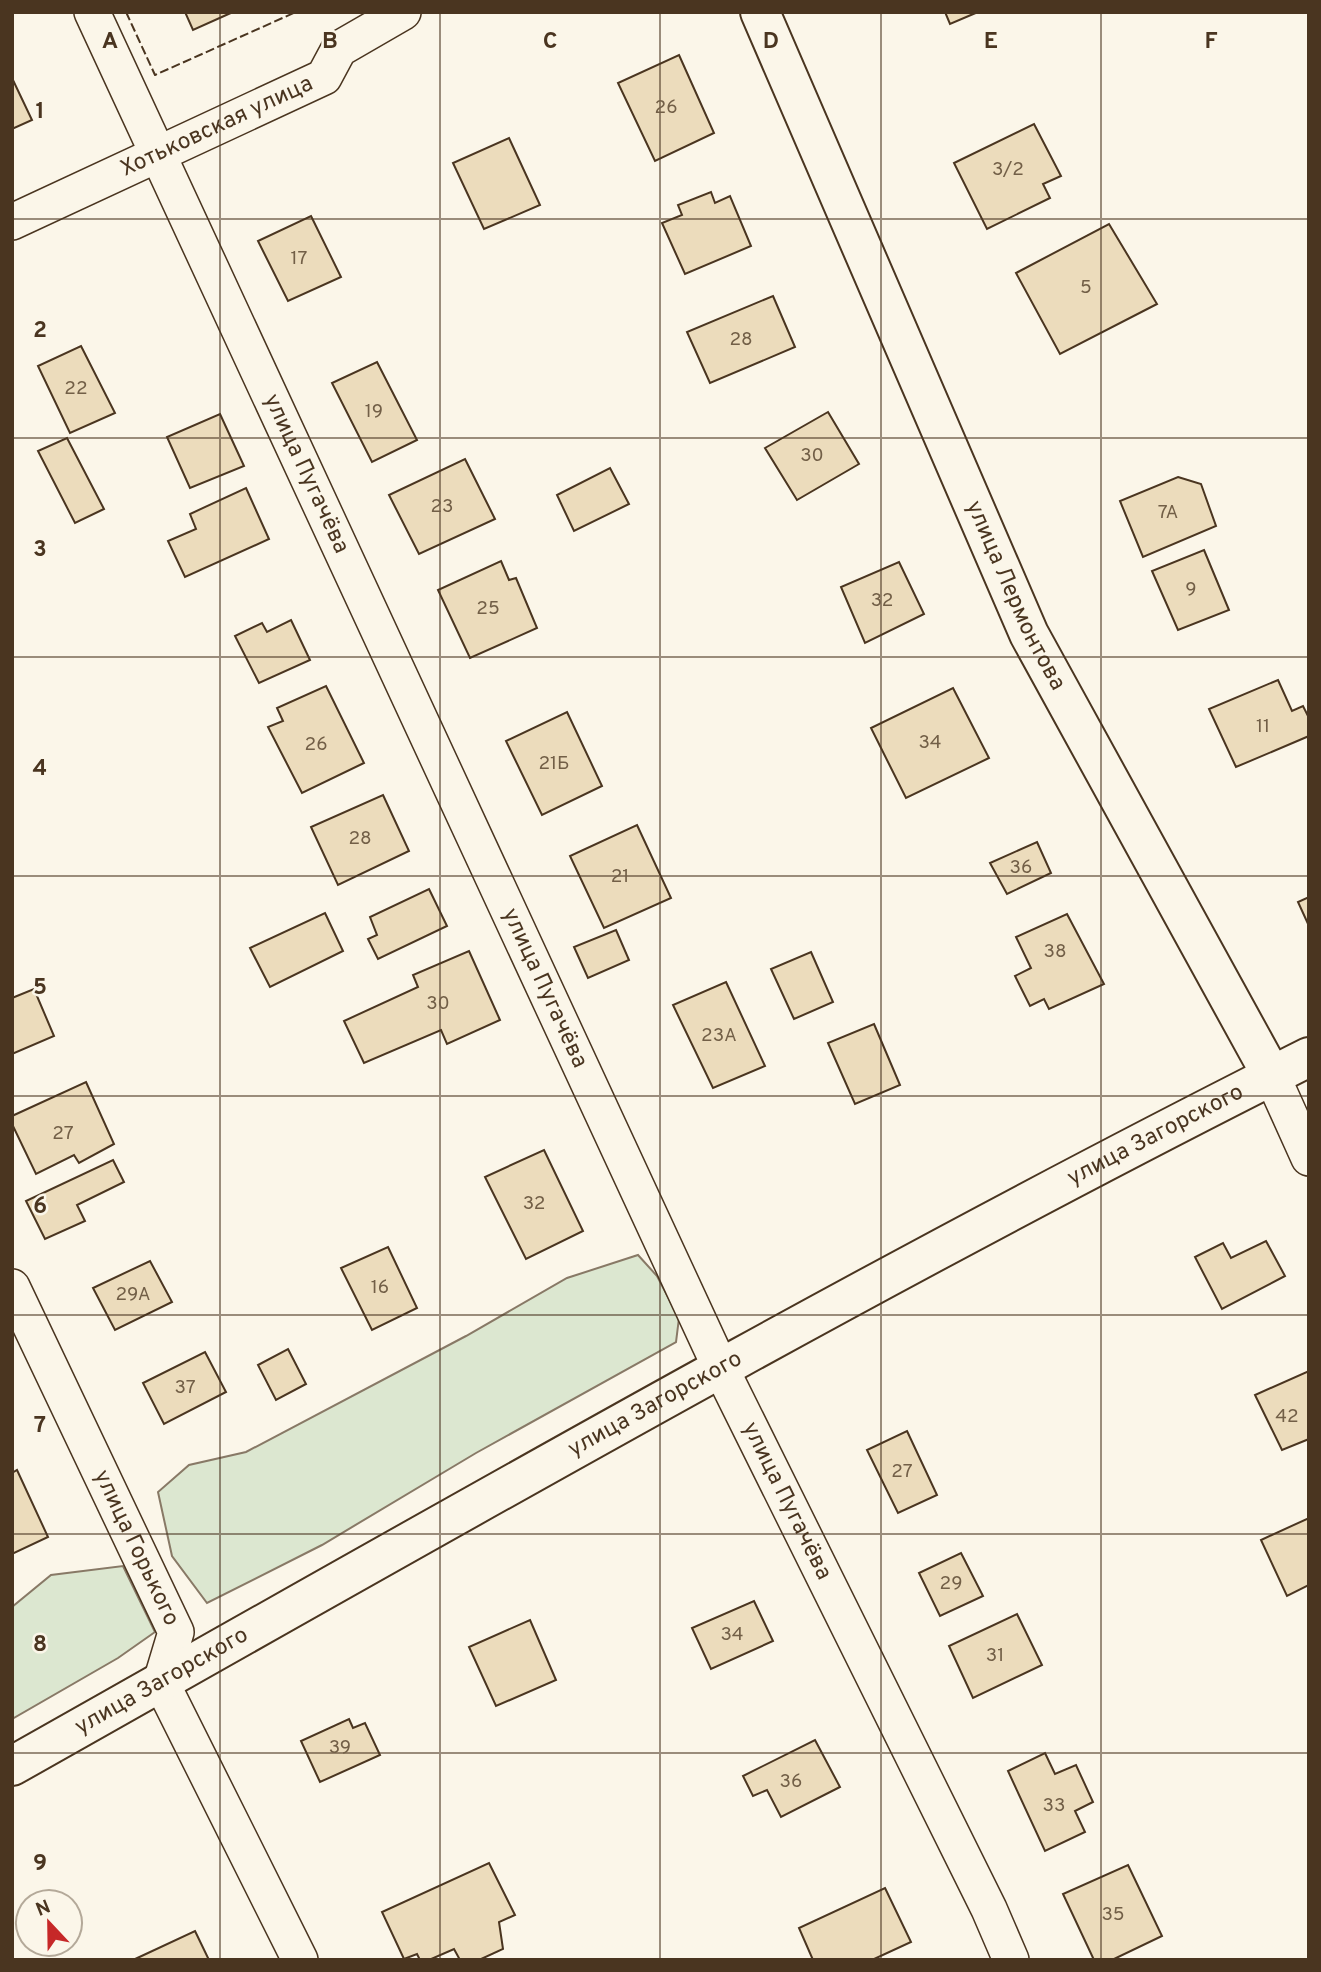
<svg xmlns="http://www.w3.org/2000/svg" width="1321" height="1972" font-family="Overpass,sans-serif">
	<style>
		.green { fill: #dce7d0; stroke: #887966; stroke-width: 2 }
		.building { fill: #ecdcbc; stroke: #4a3520; stroke-width: 2 }
		.lines { fill: none; stroke-linecap: round; stroke-linejoin: round }
		.minor-casing { stroke: #4a3520; stroke-width: 38 }
		.tertiary-casing { stroke: #4a3520; stroke-width: 42 }
		.secondary-casing { stroke: #4a3520; stroke-width: 42 }
		.minor { stroke: #fbf6e9; stroke-width: 35 }
		.tertiary { stroke: #fbf6e9; stroke-width: 38 }
		.secondary { stroke: #fbf6e9; stroke-width: 38 }
		.fence { stroke: #4a3520; stroke-width: 2; stroke-dasharray: 9 3.5; stroke-linecap: butt }
		.grid { fill: none; stroke: #4a3520; stroke-width: 2; stroke-opacity: 0.55 }
		.labels { text-anchor: middle; dominant-baseline: central; stroke-width: 5; stroke-linejoin: round; paint-order: stroke }
		.number-label { font-size: 19px; fill: #725f47 }
		.street-label { font-size: 23px; fill: #4a3520; stroke: #fbf6e9 }
		.grid-label { font-size: 23px; text-anchor: middle; font-weight: bold; fill: #4a3520; stroke: #fbf6e9; stroke-width: 5; stroke-linejoin: round; paint-order: stroke }
	</style>
	<rect width="100%" height="100%" fill="#fbf6e9"/>
	<g class="green">
		<polygon points="638,1255 657,1276 679,1318 676,1342 476,1453 322,1545 207,1603 172,1556 158,1492 189,1465 246,1452 466,1336 567,1278"/>
		<polygon points="123,1566 155,1632 118,1658 12,1719 12,1607 51,1575"/>
	</g>
	<g class="building">
		<polygon points="185,12 233,12 193,30"/>
		<polygon points="945,12 978,12 950,24"/>
		<polygon points="679,55 714,133 655,161 618,83"/>
		<polygon points="12,78 32,120 12,129"/>
		<polygon points="1034,124 1061,176 1043,184 1050,198 987,229 954,163"/>
		<polygon points="509,138 540,205 484,229 453,163"/>
		<polygon points="711,192 715,203 730,196 751,246 685,274 662,223 682,215 678,205"/>
		<polygon points="311,216 341,277 288,301 258,241"/>
		<polygon points="1109,224 1157,304 1060,354 1016,273"/>
		<polygon points="773,296 795,347 710,383 687,332"/>
		<polygon points="81,346 115,413 70,433 38,366"/>
		<polygon points="377,362 417,440 372,462 332,383"/>
		<polygon points="828,412 859,464 797,500 765,448"/>
		<polygon points="220,414 244,466 190,488 167,437"/>
		<polygon points="67,438 104,509 75,523 38,451"/>
		<polygon points="465,459 495,519 419,554 389,495"/>
		<polygon points="610,468 629,504 574,531 557,495"/>
		<polygon points="1178,477 1201,484 1216,526 1143,557 1120,501"/>
		<polygon points="246,488 269,539 185,577 168,541 196,529 190,514"/>
		<polygon points="1204,550 1229,610 1178,630 1152,571"/>
		<polygon points="501,561 509,580 516,578 537,628 470,658 438,590"/>
		<polygon points="899,562 924,614 865,643 841,587"/>
		<polygon points="291,620 310,660 259,683 235,636 262,623 267,632"/>
		<polygon points="1278,680 1292,711 1303,706 1309,718 1309,736 1236,767 1209,709"/>
		<polygon points="326,686 364,763 302,793 268,727 283,721 277,708"/>
		<polygon points="953,688 989,758 906,798 871,728"/>
		<polygon points="567,712 602,786 542,815 506,741"/>
		<polygon points="383,795 409,851 338,885 311,827"/>
		<polygon points="637,825 671,898 604,928 570,856"/>
		<polygon points="1037,842 1051,873 1007,894 990,863"/>
		<polygon points="429,889 447,926 378,959 368,939 377,935 370,917"/>
		<polygon points="1309,897 1309,926 1298,902"/>
		<polygon points="325,913 343,951 270,987 250,948"/>
		<polygon points="1067,914 1104,984 1049,1009 1044,999 1030,1006 1015,976 1031,968 1016,937"/>
		<polygon points="616,930 629,960 588,978 574,947"/>
		<polygon points="469,951 500,1020 447,1044 441,1030 364,1063 344,1021 418,987 413,975"/>
		<polygon points="811,952 833,1002 794,1019 771,969"/>
		<polygon points="726,982 765,1066 713,1088 673,1005"/>
		<polygon points="34,989 54,1036 12,1054 12,998"/>
		<polygon points="874,1024 900,1085 855,1104 828,1043"/>
		<polygon points="86,1082 114,1144 79,1163 74,1155 36,1174 12,1124 12,1116"/>
		<polygon points="544,1150 583,1231 526,1259 485,1177"/>
		<polygon points="113,1160 124,1182 77,1205 85,1221 45,1239 26,1201"/>
		<polygon points="1266,1241 1285,1276 1222,1309 1195,1257 1223,1243 1231,1258"/>
		<polygon points="388,1247 417,1308 372,1330 341,1268"/>
		<polygon points="150,1261 172,1302 115,1330 93,1288"/>
		<polygon points="288,1349 306,1384 276,1400 258,1365"/>
		<polygon points="205,1352 226,1392 164,1424 143,1383"/>
		<polygon points="1309,1371 1309,1439 1282,1450 1255,1395"/>
		<polygon points="907,1431 937,1495 898,1513 867,1450"/>
		<polygon points="17,1470 48,1537 12,1554 12,1473"/>
		<polygon points="1309,1518 1309,1585 1287,1596 1261,1540"/>
		<polygon points="961,1553 983,1596 940,1616 919,1573"/>
		<polygon points="754,1601 773,1641 711,1669 692,1628"/>
		<polygon points="1017,1614 1042,1665 973,1698 949,1646"/>
		<polygon points="530,1620 556,1680 496,1706 469,1647"/>
		<polygon points="349,1719 353,1728 365,1723 380,1755 320,1782 301,1741"/>
		<polygon points="815,1740 840,1787 781,1817 767,1790 753,1796 743,1776"/>
		<polygon points="1045,1753 1055,1774 1076,1765 1093,1802 1075,1811 1085,1832 1045,1851 1008,1771"/>
		<polygon points="489,1863 515,1915 499,1922 503,1949 479,1960 460,1960 454,1949 429,1960 420,1960 417,1954 404,1959 382,1912"/>
		<polygon points="1128,1865 1162,1936 1112,1960 1094,1960 1063,1894"/>
		<polygon points="885,1888 911,1942 872,1960 813,1960 799,1928"/>
		<polygon points="195,1931 209,1960 133,1960"/>
	</g>
	<g class="lines">
		<g class="minor-casing">
			<g id="minor">
				<path id="s1" d="M92 12 721 1369 989 1909 1011 1960"/>
				<path id="s2" d="M12 222 324 77 339 49 403 12"/>
				<polyline points="1272,1076 1309,1158"/>
				<path id="s3" d="M12 1287 176 1632 161 1682 300 1960"/>
			</g>
		</g>
		<g class="tertiary-casing">
			<g id="tertiary">
				<path id="s4" d="M760 12 1029 634 1272 1076"/>
			</g>
		</g>
		<g class="secondary-casing">
			<g id="secondary">
				<path id="s5" d="M12 1766C441 1524 869 1278 1309 1057"/>
			</g>
		</g>
		<use href="#minor" class="minor"/>
		<use href="#tertiary" class="tertiary"/>
		<use href="#secondary" class="secondary"/>
		<polyline class="fence" points="126,12 155,75 296,12"/>
	</g>
	<path class="grid" d="M220 12V1960M440 12V1960M660 12V1960M881 12V1960M1101 12V1960M12 219H1309M12 438H1309M12 657H1309M12 876H1309M12 1096H1309M12 1315H1309M12 1534H1309M12 1753H1309"/>
	<g class="labels">
		<g class="number-label">
			<text x="666" y="108">26</text>
			<text x="1008" y="170">3/2</text>
			<text x="299" y="259">17</text>
			<text x="1086" y="288">5</text>
			<text x="741" y="340">28</text>
			<text x="76" y="389">22</text>
			<text x="374" y="412">19</text>
			<text x="812" y="456">30</text>
			<text x="442" y="507">23</text>
			<text x="1168" y="513">7А</text>
			<text x="1191" y="590">9</text>
			<text x="882" y="601">32</text>
			<text x="488" y="609">25</text>
			<text x="1263" y="727">11</text>
			<text x="930" y="743">34</text>
			<text x="316" y="745">26</text>
			<text x="554" y="764">21Б</text>
			<text x="360" y="839">28</text>
			<text x="1021" y="868">36</text>
			<text x="620" y="877">21</text>
			<text x="1055" y="952">38</text>
			<text x="438" y="1004">30</text>
			<text x="719" y="1036">23А</text>
			<text x="63" y="1134">27</text>
			<text x="534" y="1204">32</text>
			<text x="380" y="1288">16</text>
			<text x="133" y="1295">29А</text>
			<text x="185" y="1388">37</text>
			<text x="1287" y="1417">42</text>
			<text x="902" y="1472">27</text>
			<text x="951" y="1584">29</text>
			<text x="732" y="1635">34</text>
			<text x="995" y="1656">31</text>
			<text x="340" y="1748">39</text>
			<text x="791" y="1782">36</text>
			<text x="1054" y="1806">33</text>
			<text x="1113" y="1915">35</text>
		</g>
		<g class="street-label">
			<text stroke="none"><textPath href="#s2" startOffset="226">Хотьковская улица</textPath></text>
			<text stroke="none"><textPath href="#s1" startOffset="509">улица Пугачёва</textPath></text>
			<text stroke="none"><textPath href="#s4" startOffset="637">улица Лермонтова</textPath></text>
			<text stroke="none"><textPath href="#s1" startOffset="1076">улица Пугачёва</textPath></text>
			<text stroke="none"><textPath href="#s5" startOffset="1306">улица Загорского</textPath></text>
			<text stroke="none"><textPath href="#s5" startOffset="738">улица Загорского</textPath></text>
			<text stroke="none"><textPath href="#s1" startOffset="1643">улица Пугачёва</textPath></text>
			<text stroke="none"><textPath href="#s3" startOffset="289">улица Горького</textPath></text>
			<text stroke="none"><textPath href="#s5" startOffset="172">улица Загорского</textPath></text>
		</g>
	</g>
	<g class="grid-label">
		<text x="110" y="48">A</text>
		<text x="330" y="48">B</text>
		<text x="550" y="48">C</text>
		<text x="771" y="48">D</text>
		<text x="991" y="48">E</text>
		<text x="1211" y="48">F</text>
		<text x="40" y="118">1</text>
		<text x="40" y="337">2</text>
		<text x="40" y="556">3</text>
		<text x="40" y="775">4</text>
		<text x="40" y="994">5</text>
		<text x="40" y="1213">6</text>
		<text x="40" y="1432">7</text>
		<text x="40" y="1651">8</text>
		<text x="40" y="1870">9</text>
	</g>
	<rect width="1321" height="1972" fill="none" stroke="#4a3520" stroke-width="28"/>
	<g transform="translate(49 1923) rotate(338)"><circle r="33" fill="#fbf6e9" stroke="#b4a999" stroke-width="2"/>
	<path d="M0-5L12 26L0 18L-12 26Z" fill="#c62828"/>
	<text y="-10" font-size="19" font-weight="bold" text-anchor="middle" fill="#4a3520">N</text>
	</g>
</svg>
